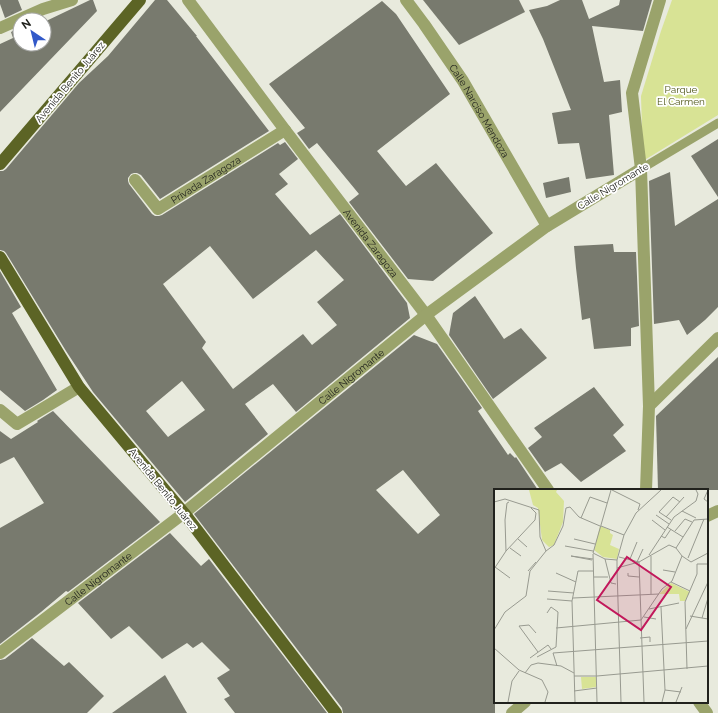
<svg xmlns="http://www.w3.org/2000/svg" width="718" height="713" font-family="Raleway,sans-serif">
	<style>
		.green { fill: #d8e395 }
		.building { fill: #787a6e; fill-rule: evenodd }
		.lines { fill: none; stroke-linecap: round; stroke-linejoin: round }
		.lane { stroke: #9aa36b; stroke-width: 9 }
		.street { stroke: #9aa36b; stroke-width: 12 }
		.primary { stroke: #5c6425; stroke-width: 12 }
		.labels { text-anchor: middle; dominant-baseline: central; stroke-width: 3.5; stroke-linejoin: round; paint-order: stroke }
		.street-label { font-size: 10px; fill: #21221d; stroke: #fff }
		.park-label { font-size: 10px; fill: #51581b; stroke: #fff }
		.inset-road { fill: none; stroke: #989a90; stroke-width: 1 }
		.view { fill: #c2185b; fill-opacity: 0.15; stroke: #c2185b; stroke-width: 2 }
		.inset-edge { fill: none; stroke: #21221d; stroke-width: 2 }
	</style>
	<rect width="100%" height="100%" fill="#e8eadd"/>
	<polygon class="green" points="672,0 718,0 718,115 643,161 641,96 661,31"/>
	<g class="building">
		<polygon points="0,0 18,0 22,10 5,18 0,4"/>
		<polygon points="90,0 93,0 97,11 0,112 0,44 13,38 11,32 20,27 20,44 44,44 44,22"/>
		<path d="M155 0H167L197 36H196L269 131 160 199 141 175 137 173H134L131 174 128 178V181L129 184 152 214 155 216H159L162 215 278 143 280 145 285 142 298 159 279 174 288 184 275 194 310 235 340 214 407 303 410 318 296 412 273 384 245 404 268 434 185 502 93 392 66 351 6 253 4 251 0 250V171H3L6 169 79 83 108 56ZM210 246 253 299 316 250 344 280 317 302 337 325 312 345 303 334 233 389 202 348 206 342 163 284ZM182 381 205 410 168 437 146 411Z"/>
		<polygon points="423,0 519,0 525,12 459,45"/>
		<polygon points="560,0 582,0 589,19 619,5 620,0 652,0 643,31 592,26 604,82 620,80 622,112 609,115 614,175 586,179 579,143 558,144 552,113 571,110 543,39 529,10 547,6"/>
		<polygon points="382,1 396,14 450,94 377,151 406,186 436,163 493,233 433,281 408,279 349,202 359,194 317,143 309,149 297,133 305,128 269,84"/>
		<polygon points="718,139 718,197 691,156"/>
		<polygon points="670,172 675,226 718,199 718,307 705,320 687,335 679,320 654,324 649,181"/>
		<polygon points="569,177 571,192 546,198 543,183"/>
		<polygon points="613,244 614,252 636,252 639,326 631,328 631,346 594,349 590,318 582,320 576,268 574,246"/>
		<polygon points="0,271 21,307 12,313 57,390 43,400 25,411 0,390"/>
		<polygon points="475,296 504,339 521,328 547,358 493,399 449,335 453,313"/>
		<path d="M414 335 437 344 482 408 478 411 508 455 510 453 515 458 516 457 538 490H495V713H343L342 708 194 514ZM403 470 440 515 418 534 376 490Z"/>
		<polygon points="718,357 718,490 658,490 656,416"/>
		<polygon points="594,387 624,425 613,435 626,451 581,482 561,463 545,472 528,448 542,437 534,428"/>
		<polygon points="53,411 160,522 68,592 66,591 41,612 0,644 0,528 44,503 14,457 0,464 0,431 11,439 38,422 37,421"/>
		<polygon points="170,533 201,566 209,559 327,713 235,713 224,699 230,696 217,678 230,670 202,642 193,648 187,643 162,659 129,626 111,639 78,603"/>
		<polygon points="32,638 64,666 69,662 104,696 87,713 0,713 0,660 5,659"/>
		<polygon points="165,675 187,713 112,713"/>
	</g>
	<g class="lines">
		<polyline class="lane" points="641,169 718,123"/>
		<g class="street">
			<path id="s1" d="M188 0 285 130 426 315 548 490"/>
			<path id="s2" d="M406 0 424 24 463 81 547 226"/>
			<polyline points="0,28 43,9 72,0"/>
			<path id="s3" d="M135 180 158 209 285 130"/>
			<polyline points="649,406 718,338"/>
			<polyline points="0,410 17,424 79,387"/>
			<polyline points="646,490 649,406 641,169 632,93 660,0"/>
			<polyline points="707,516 718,511"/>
			<path id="s4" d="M0 653 184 513 426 315 547 226 641 169"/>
			<polyline points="699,702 707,713"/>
			<polyline points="512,713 525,702"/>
		</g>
		<g class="primary">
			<polyline points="0,164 140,0"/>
			<polyline points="0,257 79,387 184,513 336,713"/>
		</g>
	</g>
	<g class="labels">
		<g class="street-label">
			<text transform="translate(70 82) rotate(-50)">Avenida Benito Juárez</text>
			<text stroke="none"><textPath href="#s2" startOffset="133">Calle Narciso Mendoza</textPath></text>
			<text stroke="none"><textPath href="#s3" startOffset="93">Privada Zaragoza</textPath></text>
			<text transform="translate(613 186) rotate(-31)">Calle Nigromante</text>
			<text stroke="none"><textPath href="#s1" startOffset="304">Avenida Zaragoza</textPath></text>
			<text stroke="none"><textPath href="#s4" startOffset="447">Calle Nigromante</textPath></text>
			<text transform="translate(163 489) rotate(51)">Avenida Benito Juárez</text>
			<text stroke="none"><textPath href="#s4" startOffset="123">Calle Nigromante</textPath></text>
		</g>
		<g class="park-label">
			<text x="681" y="89">Parque<tspan x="681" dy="12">El Carmen</tspan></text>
		</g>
	</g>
	<g transform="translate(494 489)">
		<rect width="214" height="214" fill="#e8eadd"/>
		<path d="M35 1H63L62 3 70 12 69 33 60 56 55 58 48 51 44 19 39 16ZM106 37 116 41V44L119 46 116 56 125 60 123 70 109 68 100 61ZM177 94 196 103 191 112H186L185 105H165ZM87 188H102V198L88 200Z" fill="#d8e395"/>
		<path class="inset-road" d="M117 1 99 64 111 70 123 71V79M118 1 146 15 144 21M214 1 210 10 214 13M96 8 113 14M0 13 11 10 45 21 46 48 52 62 60 56 69 37 72 19 76 18 85 28 106 37M188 22 202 29M162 26 175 35M172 28 190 8M87 29 96 8M158 31 171 41M177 31 165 23 179 8 186 13M107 37 130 46M173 38 189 48M181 42 191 30 198 33M167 47 171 49 177 40M24 50 33 58M80 50 101 55M71 57 99 62M16 59 27 67M182 59 200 31 214 30M12 62 11 31 13 14 15 13M99 65 103 213M155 66 180 28 202 12 204 5 202 1M125 68 145 73 150 213M194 69 210 30M111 70 117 94 122 95M136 70 143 53M98 71 77 67 99 70M123 71 130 46 142 24 167 1M143 73 149 60M1 78 16 89M0 80 12 62 41 31 42 24 37 19M169 81 181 83M34 82 42 73M62 84 82 93M134 84V87L145 88M100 88H114M177 93 196 102M54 102 80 104M157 105V67M79 109 165 105M53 110 78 112M167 118 171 201 168 213M155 120 185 114M196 127 214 130M150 128 162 130M208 129 214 109M62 139 147 131 168 100 178 92 188 67M192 140 214 93M0 141 11 123 32 107 36 82 52 62M42 144 35 136 25 137 44 163M146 149 156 148V153M0 159 25 181 48 191 54 203 51 213M59 164 214 152M59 164 63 177M43 168 62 158 64 123 57 118 53 124M36 169 54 156 57 160M193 180 191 113 203 85V75H214M31 184 37 176 44 174 67 177 80 184M80 187H103M103 187 214 177M171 201 187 203M80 202 103 199M14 213 18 192 25 182M81 213 78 112 84 82H99M127 213 123 79 145 73 175 56 182 59 188 67 197 73 214 64M182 213 188 198"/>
		<path class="view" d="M133 68 177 98 147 141 103 111Z"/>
		<rect width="214" height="214" class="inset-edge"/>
	</g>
	<g transform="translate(32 32) rotate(325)"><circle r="19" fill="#ffffff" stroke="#a6a7a5"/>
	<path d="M0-3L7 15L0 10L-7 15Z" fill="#3259c9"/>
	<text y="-6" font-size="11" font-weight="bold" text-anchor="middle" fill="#21221d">N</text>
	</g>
</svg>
